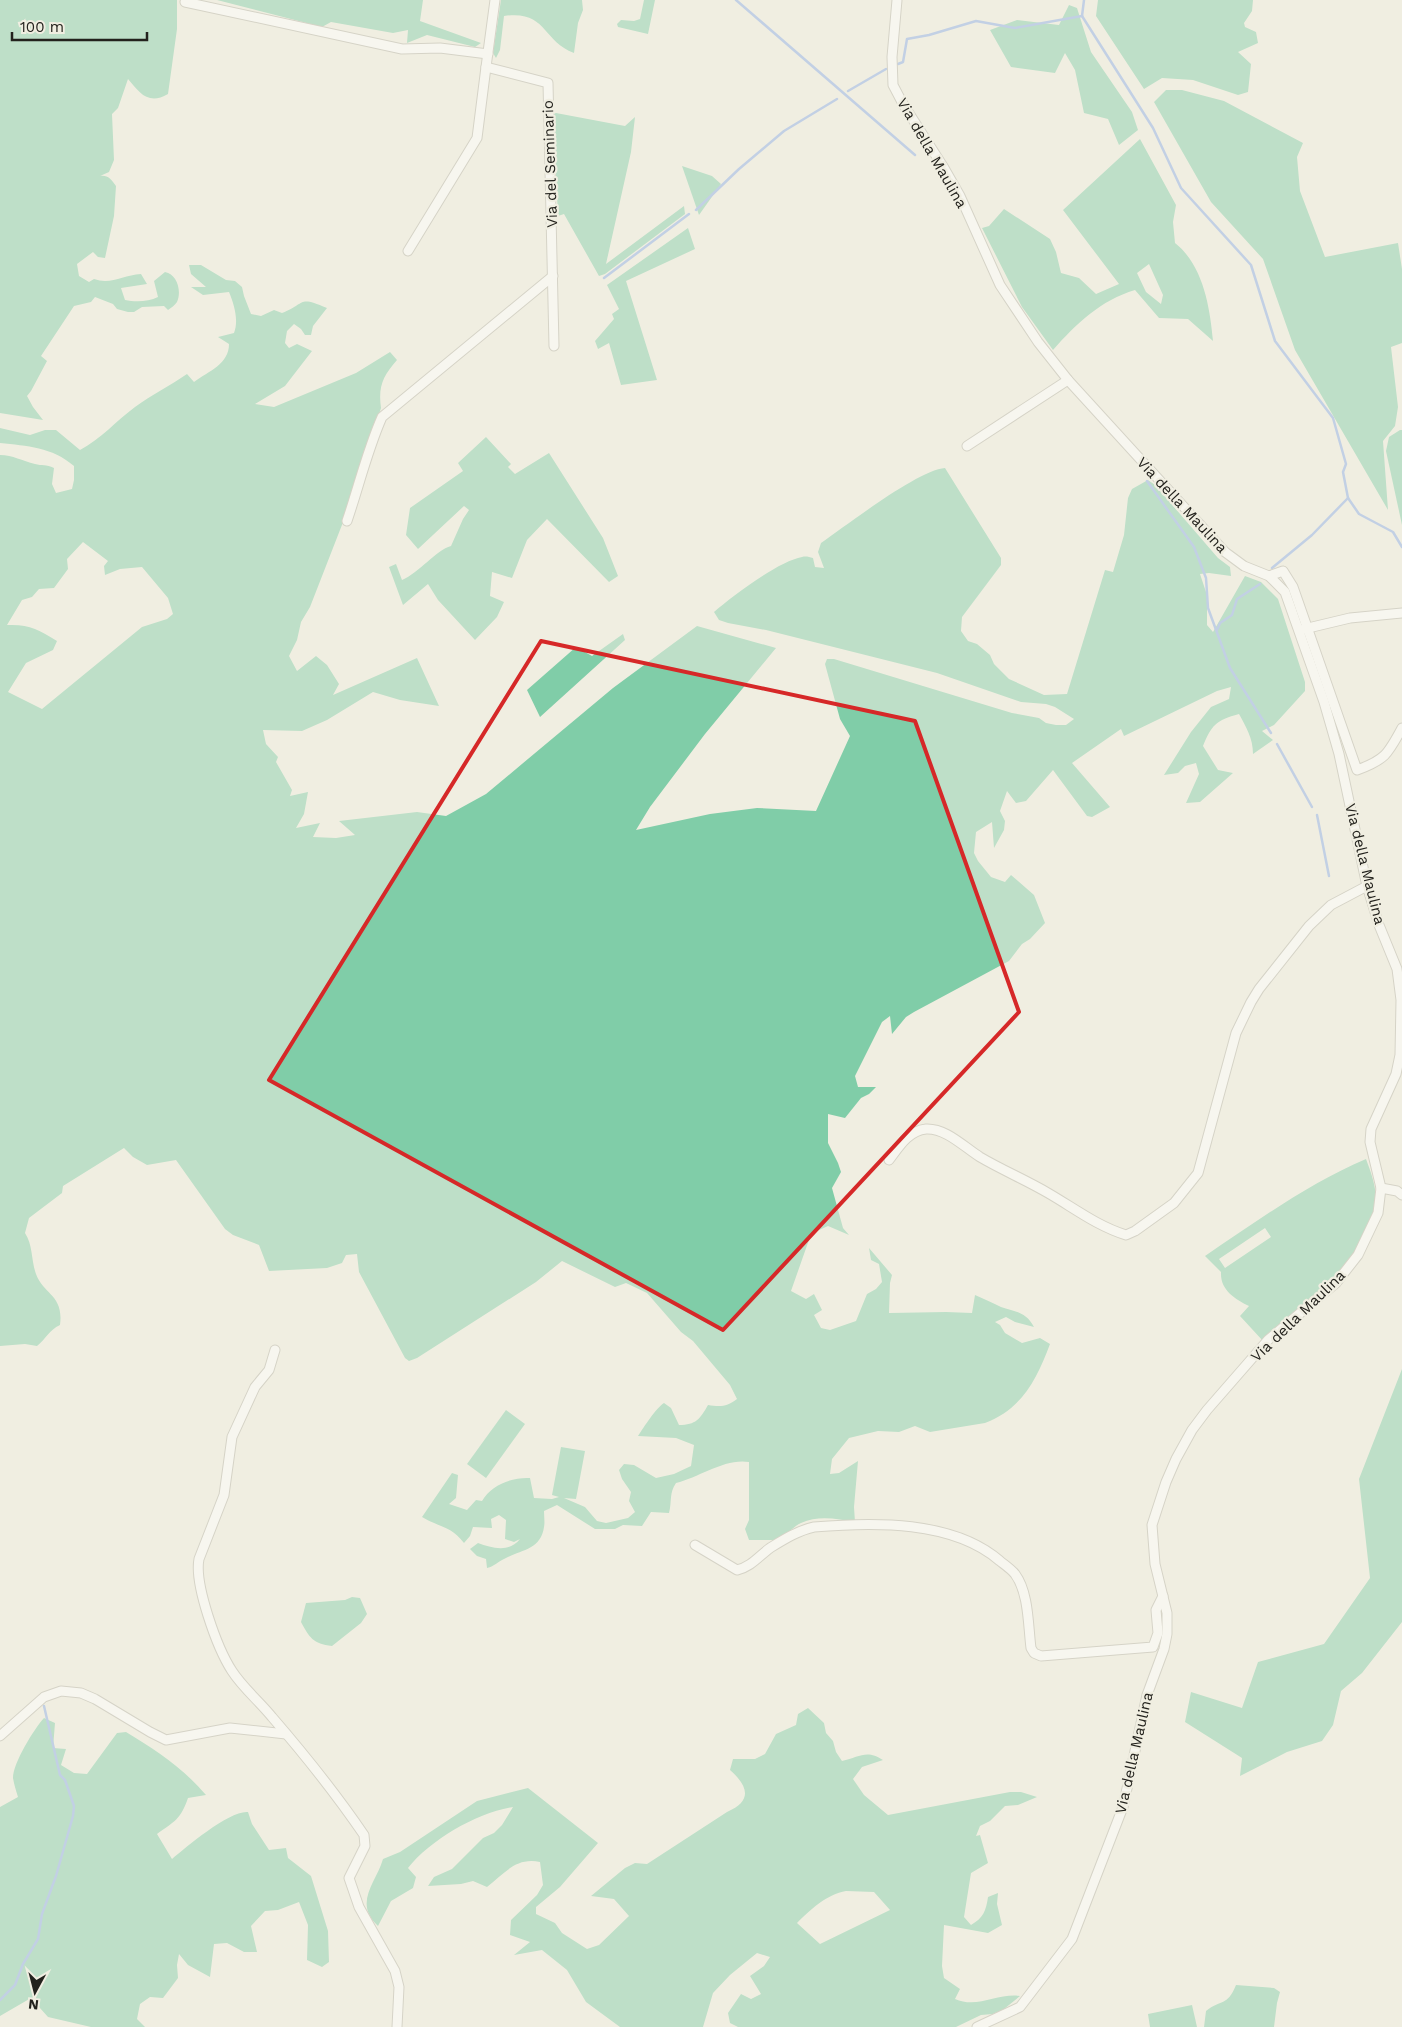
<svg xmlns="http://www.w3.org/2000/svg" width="1402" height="2027" font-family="'Work Sans',sans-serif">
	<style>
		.green { fill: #80cda8; fill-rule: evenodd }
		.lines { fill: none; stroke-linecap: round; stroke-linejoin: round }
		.stream { stroke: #8baae7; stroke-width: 2.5 }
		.street-casing { stroke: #b5b2a6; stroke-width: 11 }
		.street { stroke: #fff; stroke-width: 9 }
		.marked { fill: none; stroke: #d62828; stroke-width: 4; stroke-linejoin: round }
		.labels { text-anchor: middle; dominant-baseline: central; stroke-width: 4.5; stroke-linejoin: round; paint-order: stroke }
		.street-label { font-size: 15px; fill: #23221d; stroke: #f0eee1 }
	</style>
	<rect width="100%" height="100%" fill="#f0eee1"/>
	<g class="green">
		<path d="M0 0H177V29L168 94C148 106 139 92 128 79L118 108 112 114 114 160 109 172 100 176C108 175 111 179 116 186L114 216 105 258 98 257 93 252 77 264 79 276 89 282 94 279C111 285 123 275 141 274L147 284 121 288 125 300C135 302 148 302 158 297L154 281 165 272C177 274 182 291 177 302 175 305 171 308 168 310L164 306 142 307 134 312H128L117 309 113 304 95 297 91 302 74 306 41 356 47 361 31 391 27 396 33 407 43 420 0 413Z"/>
		<polygon points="217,0 423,0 420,21 481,43 475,47 427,35 407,43 408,30 393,33 331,22 322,27"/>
		<path d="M501 0H582L583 10 578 23 574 53C541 40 547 10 504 16L500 50 496 58 493 53Z"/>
		<polygon points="644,0 655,0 648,34 618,27 617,24 621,20 634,21 640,19"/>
		<polygon points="1098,0 1253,0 1252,11 1244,23 1245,27 1256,32 1258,43 1238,52 1251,64 1248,92 1238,95 1193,80 1162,78 1144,89 1096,16"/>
		<polygon points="1069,5 1077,8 1091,52 1132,112 1138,130 1119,145 1108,119 1084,113 1075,70 1065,53 1055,73 1011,67 990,30 1017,20 1059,25"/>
		<polygon points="1166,90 1182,90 1224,101 1303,143 1297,157 1300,191 1325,257 1398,243 1402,269 1402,343 1391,347 1398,407 1395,426 1383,441 1388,510 1295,350 1263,259 1211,202 1154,102"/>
		<polygon points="556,113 625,126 635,117 631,152 606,264 684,206 685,214 605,274 599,276 564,214 558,216 553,114"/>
		<path d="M1140 139 1176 205 1173 222 1175 243C1203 265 1210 307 1213 341L1188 319 1159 318 1135 290C1101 300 1076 324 1053 350L1022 307 982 228 989 226 1004 209 1050 239 1056 252 1061 273 1079 278 1096 294 1119 284 1063 210ZM1149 264 1163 295 1161 304 1146 292 1137 273Z"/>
		<polygon points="682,166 712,176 721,184 699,215"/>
		<polygon points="688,228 695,249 626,281 657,380 621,385 609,343 598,349 595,341 614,319 612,314 619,309 607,285"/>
		<path d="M189 265H201L226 280 235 281 242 287 244 296 251 314 261 316 274 310 282 313C306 304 297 295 327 308L313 326 311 335H305L301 329 294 324 287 331 285 343 289 348 297 344 312 351 285 386 255 404 274 407 356 373 390 352 397 360C383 376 378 386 381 408L347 512 310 607 301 622 297 640 289 656 297 671 316 656 327 665 339 684 333 695 417 658 439 706 400 700 373 692 327 720 302 731 263 730 266 744 278 757 276 762 292 790 290 796 308 792 304 814 296 828 320 823 313 837 336 838 355 835 339 821 417 812 446 816 486 794 613 688 697 626 776 648 705 734 650 807 636 830 710 814 757 808 816 811 850 736 840 719 825 664 827 659H834L1012 713 1039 718 1046 723 1056 725H1066L1074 719 1055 707 1046 704 1021 702 937 673 766 630 728 623 719 620 714 612C732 596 779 561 802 557 806 556 809 557 813 558L815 567 824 568 818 552 821 543C847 525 918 470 945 468L1001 558V565L962 617 961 631 968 641 977 644 990 655 994 664 1009 679 1044 695 1067 694 1105 570 1113 572 1124 535 1128 498 1132 489 1148 480 1155 485 1218 558 1230 567 1231 576 1209 573 1200 574 1207 595V625L1213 632 1245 576 1261 582 1278 599 1305 682V691L1274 725 1262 731 1273 740 1253 754C1253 738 1246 727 1239 714 1216 720 1211 726 1203 746L1218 770 1233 773 1200 802 1186 803 1199 774 1196 763 1185 766 1178 773 1164 775 1191 732 1211 707 1229 699 1231 687 1217 691 1124 736 1121 729 1072 763 1110 807 1092 817 1087 816 1053 770 1026 801 1016 803 1007 791 1000 811 1005 821 1004 830 994 848 992 822 976 832 974 853 978 861 991 877 1005 882 1011 875 1034 895 1045 923 1030 939 1022 944 1009 961 914 1012 906 1017 892 1034 890 1016 882 1022 855 1076 858 1087H876L869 1094 861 1098 845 1118 828 1114V1143L838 1163 841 1172 832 1188 843 1228 849 1235 828 1226 817 1231 810 1237 791 1291 806 1299 814 1294 822 1310 814 1315 821 1328 830 1330 856 1321 867 1294 876 1289 882 1282 879 1264 871 1260 869 1248 892 1275 890 1283 889 1313 946 1312 972 1313 975 1295C984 1299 993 1303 1001 1307 1016 1312 1026 1312 1034 1327L1015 1322 1006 1317 995 1322 1000 1325 1005 1333 1022 1343 1040 1338 1050 1344C1037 1379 1022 1409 985 1423L930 1432 915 1426 899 1432 878 1431 849 1438 832 1459 830 1474 839 1473 858 1461 854 1507 855 1522C837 1519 819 1515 801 1523 794 1526 786 1535 780 1540H749L745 1529 749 1520V1462C725 1458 700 1477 676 1483 669 1493 672 1501 669 1513L651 1512 642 1526 623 1525 615 1529H595L557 1505 544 1511C544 1516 545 1522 544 1527 541 1550 520 1550 504 1559 497 1562 495 1566 487 1568L486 1559 477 1556 470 1549 478 1543C492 1548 509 1553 520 1539L514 1542 505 1539 506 1520 499 1515 491 1519 492 1528 473 1527 470 1536 464 1543C450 1525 440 1528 422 1517L452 1473 458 1475 456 1498 449 1504 467 1510 476 1500 482 1501C491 1485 512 1477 530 1478L534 1498 552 1499 559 1497 552 1495 561 1447 585 1451 576 1499 564 1498 585 1507 597 1521 606 1523 628 1518 635 1512 629 1501 631 1492 622 1479 619 1470 624 1464 634 1465 656 1478 674 1474 691 1466 694 1445 676 1438 638 1436C644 1427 656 1408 664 1403L671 1408 679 1425C696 1425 700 1419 708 1405 720 1407 727 1407 737 1399L730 1385 693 1341 681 1332 647 1293 626 1283 615 1287 562 1261 536 1282 417 1358 409 1361 405 1358 359 1272 357 1254 346 1255 342 1263 327 1268 269 1271 259 1245 233 1235 225 1229 176 1160 147 1165 133 1157 124 1148 63 1186 62 1193 29 1218 25 1233C33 1245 31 1260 36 1274 44 1295 64 1295 60 1325 49 1330 46 1339 37 1346L25 1344 0 1346V455C13 455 22 461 35 464 42 466 46 464 54 468L52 484 56 493 72 489 74 480V466C52 447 27 446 0 443V428L30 435 45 430H56L80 450C101 439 116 421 135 407 151 395 170 386 187 374L194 382C209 371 229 364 229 344L218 337 234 333C239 320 234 304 229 292L203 295 191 287H206L191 274ZM83 542 108 561 104 566 105 575 120 569 142 567 168 598 173 614 167 619 142 627 42 709 8 692 26 663 53 650 57 641C38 629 29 624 7 625L22 600 32 597 39 589 54 588 68 569 67 559Z"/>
		<polygon points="1400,430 1402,430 1402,525 1386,451 1389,437"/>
		<path d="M486 437 511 464 508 467 515 474 549 453 603 538 618 576 609 582 547 519 527 540 512 578 492 572 490 596 504 602 497 617 475 640 438 600 428 584 403 605 389 567 396 564 402 580C419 573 436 550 451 546L463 519 469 510 464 506 418 549 406 535 410 508 463 471 458 463Z"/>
		<polygon points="623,634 625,640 540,717 527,690 576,647 592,656"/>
		<path d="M1366 1159C1372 1175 1378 1191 1375 1208 1373 1226 1342 1274 1327 1286 1306 1305 1281 1319 1263 1341L1240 1316 1249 1306C1235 1299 1220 1290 1221 1272L1205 1256C1257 1221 1309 1183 1366 1159ZM1265 1228 1271 1237 1225 1268 1219 1259Z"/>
		<polygon points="1402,1369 1402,1622 1362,1673 1341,1691 1333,1725 1322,1741 1287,1752 1240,1776 1242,1758 1185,1722 1191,1692 1242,1708 1258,1662 1324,1644 1370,1578 1359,1479"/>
		<polygon points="506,1410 525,1424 486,1478 467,1464"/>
		<path d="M352 1597 360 1598 367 1614 361 1623 332 1646C313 1644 309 1637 301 1622L306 1603 345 1600Z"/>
		<path d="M808 1708 824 1723 826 1733 833 1741 836 1752 842 1761C859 1757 867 1749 883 1760L862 1767 853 1779 864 1795 888 1815 1010 1792H1021L1037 1797 1018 1805 1005 1806 990 1821 980 1826 976 1836 980 1835 988 1863 971 1873 964 1917 971 1925C983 1918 986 1911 988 1897L998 1893 997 1904 1002 1925 988 1933 944 1925 942 1966 944 1978 960 1989 955 1999C977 2009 998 1993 1020 1996L1004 2009 993 2014 981 2015 956 2027H738L730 2023 728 2013 741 1994 751 1999 761 1994 750 1976 764 1966 770 1957 757 1953 730 1975 713 1993 703 2027H620L586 2002 567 1970 542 1950 514 1955 530 1942 510 1935 511 1920 537 1895 543 1885 540 1862C516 1857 505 1873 487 1887L473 1881 461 1884 428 1886 434 1877 452 1869 483 1838 494 1833 502 1825 513 1807C478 1812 430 1840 408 1868L416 1877 413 1888 391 1901 378 1926C353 1903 376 1883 383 1859L400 1852 477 1801 528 1788 598 1843 560 1887 536 1907V1914L555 1923 562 1933 587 1949 599 1945 629 1916 614 1899 591 1896 625 1868 635 1863 647 1864 727 1812C753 1801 748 1786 730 1770L733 1759H755L765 1754 776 1734 796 1725 798 1714ZM846 1891 874 1892 890 1910 820 1944 797 1923C810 1910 827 1894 846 1891Z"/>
		<path d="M44 1718 55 1723 53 1748 66 1749 61 1765 74 1773 87 1774 117 1733 126 1732C156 1750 183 1768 206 1795L188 1798C181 1819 174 1822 157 1834L172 1859C186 1847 230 1810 248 1812L252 1824 269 1850 286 1848 288 1858 311 1876 328 1931 329 1962 322 1967 307 1960 308 1925 299 1902 278 1910 265 1911 251 1926 257 1952H244L227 1943 214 1944 210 1977 188 1965 179 1954 177 1965 178 1978 163 1998 150 1997 140 2004 137 2019 145 2027H91L48 2017 31 1998 0 2016V1807L18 1797C16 1791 14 1784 13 1778 13 1763 34 1729 44 1718Z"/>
		<path d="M1236 1985 1274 1988 1280 1992 1277 2003 1274 2027H1204L1206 2011C1221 1999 1227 2007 1236 1985Z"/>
		<polygon points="1192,2005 1197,2027 1150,2027 1148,2014"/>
	</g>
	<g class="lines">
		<g class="stream">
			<polyline points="736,0 915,155"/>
			<polyline points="1082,16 1153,128 1181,188 1251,265 1275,341 1333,418 1346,464 1343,472 1348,498 1359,514 1393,532 1402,547"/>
			<polyline points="1082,16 1084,0"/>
			<polyline points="898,64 903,62 907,39 929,35 976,21 1015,28 1082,16"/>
			<polyline points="848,91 886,69"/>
			<polyline points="696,210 739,169 784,131 837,99"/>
			<polyline points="604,278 689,214"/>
			<polyline points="1147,481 1194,547 1206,578 1208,608 1230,668 1271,733"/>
			<polyline points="1272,568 1312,535 1348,498"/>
			<polyline points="1217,630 1220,623 1232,615 1237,599 1260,584"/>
			<polyline points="1277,744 1312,807"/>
			<polyline points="1317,815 1329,876"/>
			<polyline points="0,2000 15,1985 23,1964 38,1939 42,1914 56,1876 73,1816 74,1806 65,1780 60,1775 44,1706"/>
		</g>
		<g class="street-casing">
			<g id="street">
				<polyline points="495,0 486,67 548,83 554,346"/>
				<polyline points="897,0 892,57 893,85 903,104 944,168 960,196 1000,285 1038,342 1068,380 1225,552 1244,566 1269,576 1285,592 1324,702 1339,754 1367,886 1379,925 1397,969 1401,1000 1400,1055 1396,1074 1371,1129 1370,1142 1381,1188 1378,1213 1358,1255 1336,1283 1268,1340 1207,1410 1192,1430 1176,1459 1166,1482 1152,1525 1155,1564 1167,1613 1167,1634 1164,1649 1147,1695 1123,1807 1072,1939 1020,2007 977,2027"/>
				<polyline points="185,2 402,49 440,48 488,54"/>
				<polyline points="408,251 477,138 486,67"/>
				<polyline points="967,446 1068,380"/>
				<path d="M347 521C359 486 367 451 382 417L553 276"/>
				<path d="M1269 576 1283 571 1293 587 1357 770C1385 760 1388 754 1402 728"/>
				<polyline points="1304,629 1350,618 1402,613"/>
				<path d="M889 1160C899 1147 908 1131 926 1129 946 1128 964 1147 980 1157 1002 1170 1026 1180 1048 1193 1074 1208 1097 1226 1126 1235L1135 1231 1174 1203 1198 1173 1236 1033 1251 1002 1259 989 1309 926 1331 905 1367 886"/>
				<polyline points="1381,1188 1397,1191 1402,1195"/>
				<path d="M275 1350 269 1370 255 1387 232 1437 224 1495 199 1559C194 1584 217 1648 232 1671 243 1688 259 1701 272 1717 304 1754 336 1794 364 1835L365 1846 349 1878 359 1907 395 1971 399 1987 397 2027"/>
				<path d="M695 1545 737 1570C751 1567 759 1556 770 1548 783 1540 799 1530 814 1527 873 1522 953 1520 1000 1561 1005 1565 1011 1569 1015 1574 1029 1593 1028 1625 1031 1648L1034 1653 1041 1656 1153 1647 1158 1633 1156 1610 1163 1596"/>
				<polyline points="0,1736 44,1697 61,1691 81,1693 95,1699 150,1732 166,1740 230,1728 286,1734"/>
			</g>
		</g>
		<use href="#street" class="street"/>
	</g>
	<path d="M0 0H1402V2027H0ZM541 641 915 721 1019 1012 723 1330 269 1080Z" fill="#f0eee1" fill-opacity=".55" fill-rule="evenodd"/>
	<path class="marked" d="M541 641 915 721 1019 1012 723 1330 269 1080Z"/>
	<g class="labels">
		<g class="street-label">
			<text transform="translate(932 153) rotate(60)">Via della Maulina</text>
			<text transform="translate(550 164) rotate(-92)">Via del Seminario</text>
			<text transform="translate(1182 505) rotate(47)">Via della Maulina</text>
			<text transform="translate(1365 864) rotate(76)">Via della Maulina</text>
			<text transform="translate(1298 1316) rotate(-44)">Via della Maulina</text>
			<text transform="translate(1134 1753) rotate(-77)">Via della Maulina</text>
		</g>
	</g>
	<g transform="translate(35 1992) rotate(187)" stroke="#f0eee1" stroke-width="4" paint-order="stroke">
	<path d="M0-4L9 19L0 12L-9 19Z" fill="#23221d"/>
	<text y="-8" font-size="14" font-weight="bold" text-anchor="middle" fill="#23221d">N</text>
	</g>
	<path d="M12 32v8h135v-8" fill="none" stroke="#23221d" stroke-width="2.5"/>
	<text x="20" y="32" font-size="15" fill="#23221d" stroke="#f0eee1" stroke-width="4" paint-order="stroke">100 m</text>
</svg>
